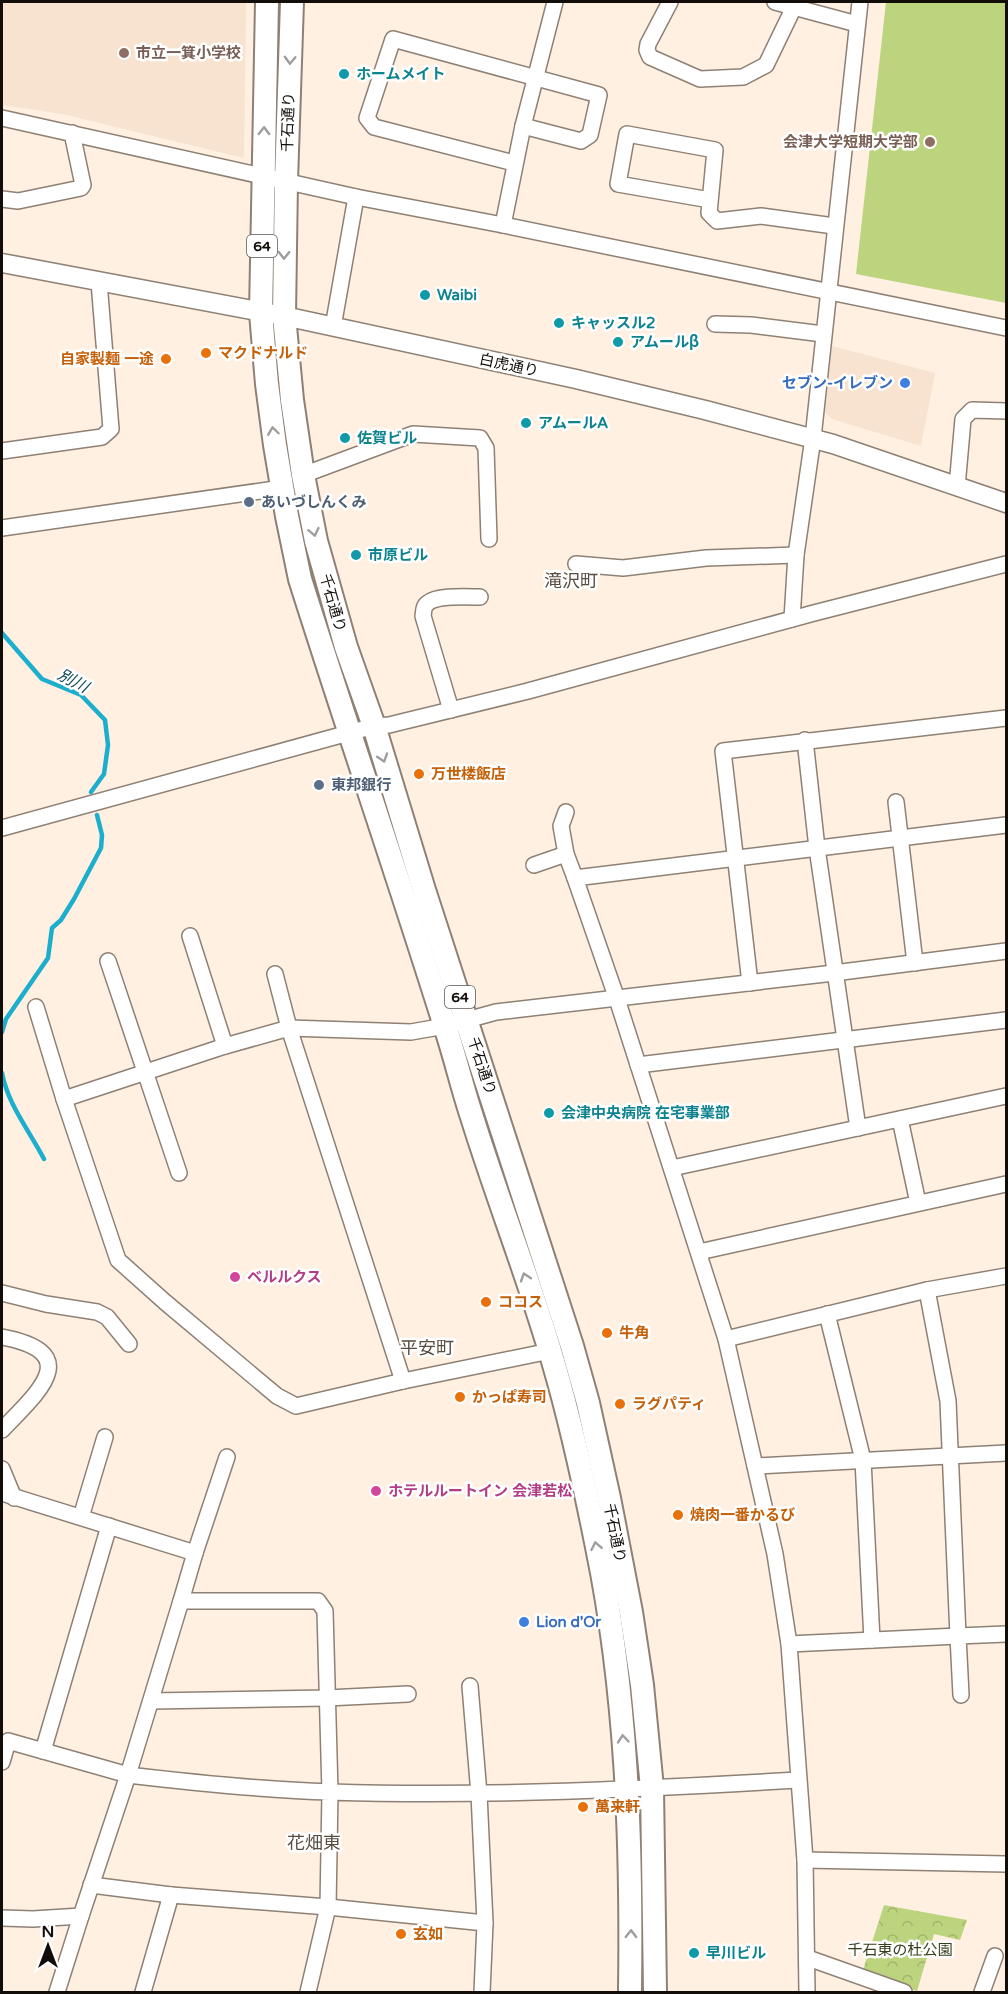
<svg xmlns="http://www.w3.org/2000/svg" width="1008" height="1994" font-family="'Varela Round','Noto Sans JP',sans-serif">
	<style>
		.built { fill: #f7e3cf }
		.park { fill: url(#park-crowns) }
		.pitch { fill: #bdd47f }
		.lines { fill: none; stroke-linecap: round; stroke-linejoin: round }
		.stream { stroke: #1cafcd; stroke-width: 4.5 }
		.minor-casing { stroke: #8e8074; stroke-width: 18 }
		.tertiary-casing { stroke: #8e8074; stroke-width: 21 }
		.primary-casing { stroke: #8e8074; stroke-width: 26 }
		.minor { stroke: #fff; stroke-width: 15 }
		.tertiary { stroke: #fff; stroke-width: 18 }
		.primary { stroke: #fff; stroke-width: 22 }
		.oneway { stroke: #a09e9d }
		.education-dot { fill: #8d6e63; stroke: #fff; stroke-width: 2 }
		.culture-dot { fill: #0f9aa8; stroke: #fff; stroke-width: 2 }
		.food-dot { fill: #e8710a; stroke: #fff; stroke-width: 2 }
		.shop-dot { fill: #3f7fe0; stroke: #fff; stroke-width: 2 }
		.service-dot { fill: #5c6f8a; stroke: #fff; stroke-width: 2 }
		.hotel-dot { fill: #d1479c; stroke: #fff; stroke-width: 2 }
		.labels { text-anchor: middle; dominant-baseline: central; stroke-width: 5; stroke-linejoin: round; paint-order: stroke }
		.shield { fill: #fff; stroke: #595653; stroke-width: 1.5 }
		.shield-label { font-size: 14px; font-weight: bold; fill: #120d09 }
		.education-label { font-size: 15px; font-weight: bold; fill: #785e54; stroke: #fff; text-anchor: start }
		.culture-label { font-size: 15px; font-weight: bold; fill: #0d838f; stroke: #fff; text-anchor: start }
		.street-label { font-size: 15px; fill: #120d09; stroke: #fff }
		.food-label { font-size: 15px; font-weight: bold; fill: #c56008; stroke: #fff; text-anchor: start }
		.shop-label { font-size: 15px; font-weight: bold; fill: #366cbe; stroke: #fff; text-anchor: end }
		.service-label { font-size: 15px; font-weight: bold; fill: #4e5e75; stroke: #fff; text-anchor: start }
		.hotel-label { font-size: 15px; font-weight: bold; fill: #b23c85; stroke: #fff; text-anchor: start }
		.park-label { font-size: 15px; fill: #363f1a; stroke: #fff }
		.water-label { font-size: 16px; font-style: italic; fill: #0e4854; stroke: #fff }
		.quarter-label { font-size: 18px; fill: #594c41; stroke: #fff }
	</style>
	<defs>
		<pattern id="park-crowns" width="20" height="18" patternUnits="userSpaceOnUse" patternTransform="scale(1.5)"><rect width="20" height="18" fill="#bdd47f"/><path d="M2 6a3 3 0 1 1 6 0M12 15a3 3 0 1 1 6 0" fill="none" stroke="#a1b56c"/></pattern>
	</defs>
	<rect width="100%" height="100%" fill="#fff0e2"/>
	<g class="built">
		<polygon points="2,2 246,2 244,158 62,114 2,105"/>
		<polygon points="832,346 935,373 921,446 832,419 825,412"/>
	</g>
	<polygon class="park" points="884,1905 967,1920 960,1940 934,1934 917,1991 862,1973"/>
	<polygon class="pitch" points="886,2 1006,2 1006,303 856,274"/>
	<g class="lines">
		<g class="stream">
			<polyline points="2,633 42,679 81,695 105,720 108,745 104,774 91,792"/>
			<polyline points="2,1032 6,1019 48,958 52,928 61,920 74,899 101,848 102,835 97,815"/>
			<path d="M2 1073C8 1105 29 1130 44 1159"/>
		</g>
		<g class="minor-casing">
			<g id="minor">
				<polyline points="670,2 648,44 647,50 650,57 700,79 743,77 766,65 794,7"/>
				<polyline points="775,2 857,24"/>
				<polyline points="2,118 356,197 503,225 1006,328"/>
				<polyline points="514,163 374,127 367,118 393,39 599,95 590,135 581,141 523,126"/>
				<polyline points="2,199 18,201 81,188 83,185 72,133"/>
				<polyline points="710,200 618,184 627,134 715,150 709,213 717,221 761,216 834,226"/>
				<polyline points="503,225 523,126 555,2"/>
				<polyline points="715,324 751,325 823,334"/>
				<polyline points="333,327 356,197"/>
				<polyline points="2,451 102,437 111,429 99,282"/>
				<polyline points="303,475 413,434 480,438 486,448 489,539"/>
				<polyline points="957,487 963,419 972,410 1006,411"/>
				<polyline points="2,528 282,488"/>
				<polyline points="576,564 623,568 706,558 796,555"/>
				<polyline points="792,619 796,555 813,438 860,2"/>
				<path d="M451 710 423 616C424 611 423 606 428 603 437 595 467 597 480 597"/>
				<polyline points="805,740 817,848 858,1128"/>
				<polyline points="896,802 915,963"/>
				<polyline points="566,812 561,826 566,854 575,878"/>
				<polyline points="2,828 374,726 389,725 528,691 814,613 1006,564"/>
				<polyline points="534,865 566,854"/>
				<polyline points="190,936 225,1046"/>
				<polyline points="108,961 179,1173"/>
				<polyline points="275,974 289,1028 403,1381"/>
				<polyline points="750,983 723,751 1006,718"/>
				<polyline points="36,1007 64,1099 118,1260 165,1302 277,1396 296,1406 403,1381 550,1351"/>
				<polyline points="638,1065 1006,1020"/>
				<polyline points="64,1099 225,1046 289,1028 411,1032 445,1026 496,1012 834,973 1006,951"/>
				<polyline points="900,1119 918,1203"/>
				<polyline points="672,1168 1006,1096"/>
				<polyline points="699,1252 1006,1184"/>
				<polyline points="2,1293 46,1304 97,1312 107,1317 129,1344"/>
				<polyline points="827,1314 863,1460 872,1640"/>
				<path d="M2 1337C86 1353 37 1393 2 1430"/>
				<polyline points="726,1339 927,1290 1006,1276"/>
				<polyline points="755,1466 1006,1453"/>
				<polyline points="2,1469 14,1498"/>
				<polyline points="2,1493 195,1553"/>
				<polyline points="81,1517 105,1437"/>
				<polyline points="181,1601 195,1553 227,1457"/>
				<polyline points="789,1644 958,1636 948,1401 927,1290"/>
				<polyline points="470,1686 479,1794 485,1923"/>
				<polyline points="961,1695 958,1636 1006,1634"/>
				<polyline points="151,1701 327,1698 408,1694"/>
				<polyline points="43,1751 109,1526"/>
				<polyline points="2,1762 8,1741 128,1775 81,1916 57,1992"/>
				<polyline points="805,1860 1006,1864"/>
				<polyline points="91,1885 171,1895"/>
				<polyline points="2,1918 33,1919 81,1916"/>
				<polyline points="808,1958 904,1992"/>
				<polyline points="143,1992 171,1895 328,1907 485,1923 482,1992"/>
				<path d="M308 1992 328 1907 330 1792 325 1611 318 1601H181L128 1775C196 1783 263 1790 331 1792 487 1797 643 1789 798 1780"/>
				<polyline points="807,1992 805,1860 789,1644 775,1554 726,1339 617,999 575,878 1006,825"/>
				<polyline points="982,1992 995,1956"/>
			</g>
		</g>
		<g class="tertiary-casing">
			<polyline id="tertiary" points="2,263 284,316 576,379 705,410 833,444 1006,503"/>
		</g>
		<g class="primary-casing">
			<g id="primary">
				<path d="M267 2 261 313 267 384 275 445 287 516 300 579C347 728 398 876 445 1026 455 1056 462 1087 472 1117 498 1201 531 1283 555 1368 572 1427 585 1487 597 1547 627 1693 632 1843 630 1992"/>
				<polyline points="292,2 286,181 284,316 292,400 303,475 316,541 346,647 374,726 424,890 572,1346 588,1403 609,1498 631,1612 642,1685 652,1788 655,1992"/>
			</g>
		</g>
		<use href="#minor" class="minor"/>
		<use href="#tertiary" class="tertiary"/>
		<use href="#primary" class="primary"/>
	</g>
	<defs><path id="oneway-chevron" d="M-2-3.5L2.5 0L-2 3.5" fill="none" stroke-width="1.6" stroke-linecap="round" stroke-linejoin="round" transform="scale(1.5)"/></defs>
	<g class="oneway">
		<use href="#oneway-chevron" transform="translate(290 60) rotate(92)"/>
		<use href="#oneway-chevron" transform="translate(264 131) rotate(-89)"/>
		<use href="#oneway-chevron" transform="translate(284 255) rotate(91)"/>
		<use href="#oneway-chevron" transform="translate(273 431) rotate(-98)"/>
		<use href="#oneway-chevron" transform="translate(314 532) rotate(78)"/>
		<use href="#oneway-chevron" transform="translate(383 758) rotate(72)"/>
		<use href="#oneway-chevron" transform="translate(525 1277) rotate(-108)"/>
		<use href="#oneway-chevron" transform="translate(596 1546) rotate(-101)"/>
		<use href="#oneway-chevron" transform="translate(623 1739) rotate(-95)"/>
		<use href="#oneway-chevron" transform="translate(631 1934) rotate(-89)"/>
	</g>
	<g class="education-dot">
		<circle cx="124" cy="53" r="6"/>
		<circle cx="930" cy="142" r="6"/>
	</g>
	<g class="culture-dot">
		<circle cx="344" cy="74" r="6"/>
		<circle cx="425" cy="295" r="6"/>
		<circle cx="559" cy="323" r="6"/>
		<circle cx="618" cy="342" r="6"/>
		<circle cx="526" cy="423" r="6"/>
		<circle cx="345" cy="438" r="6"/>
		<circle cx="356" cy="555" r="6"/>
		<circle cx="549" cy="1113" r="6"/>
		<circle cx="694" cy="1953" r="6"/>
	</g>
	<g class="food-dot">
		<circle cx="206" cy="353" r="6"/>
		<circle cx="166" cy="359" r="6"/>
		<circle cx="419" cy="774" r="6"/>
		<circle cx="486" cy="1302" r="6"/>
		<circle cx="607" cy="1333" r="6"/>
		<circle cx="460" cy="1397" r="6"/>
		<circle cx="620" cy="1404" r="6"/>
		<circle cx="678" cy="1515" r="6"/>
		<circle cx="583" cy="1807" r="6"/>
		<circle cx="401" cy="1934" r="6"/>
	</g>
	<g class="shop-dot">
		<circle cx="905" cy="383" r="6"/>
		<circle cx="524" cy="1622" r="6"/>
	</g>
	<g class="service-dot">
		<circle cx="249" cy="502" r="6"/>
		<circle cx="319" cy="785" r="6"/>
	</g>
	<g class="hotel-dot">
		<circle cx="235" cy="1277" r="6"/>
		<circle cx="376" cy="1491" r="6"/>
	</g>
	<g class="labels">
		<g class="shield">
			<rect x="247" y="235" width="30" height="22" rx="4.5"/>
			<rect x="445" y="986" width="30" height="22" rx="4.5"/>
		</g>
		<g class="shield-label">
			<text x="262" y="246">64</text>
			<text x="460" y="997">64</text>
		</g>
		<g class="education-label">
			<text x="136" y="53">市立一箕小学校</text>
			<text x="918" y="142" text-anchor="end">会津大学短期大学部</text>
		</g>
		<g class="culture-label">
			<text x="356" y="74">ホームメイト</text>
			<text x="437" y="295">Waibi</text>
			<text x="571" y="323">キャッスル2</text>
			<text x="630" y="342">アムールβ</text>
			<text x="538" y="423">アムールA</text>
			<text x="357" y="438">佐賀ビル</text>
			<text x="368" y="555">市原ビル</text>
			<text x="561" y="1113">会津中央病院 在宅事業部</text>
			<text x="706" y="1953">早川ビル</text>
		</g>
		<g class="street-label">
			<text transform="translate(288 122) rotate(-88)">千石通り</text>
			<text transform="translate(509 365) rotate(12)">白虎通り</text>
			<text transform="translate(333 603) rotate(74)">千石通り</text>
			<text transform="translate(482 1066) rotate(72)">千石通り</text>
			<text transform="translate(615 1533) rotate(79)">千石通り</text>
		</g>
		<g class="food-label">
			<text x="218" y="353">マクドナルド</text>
			<text x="154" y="359" text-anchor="end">自家製麺 一途</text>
			<text x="431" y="774">万世楼飯店</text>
			<text x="498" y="1302">ココス</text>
			<text x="619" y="1333">牛角</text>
			<text x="472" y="1397">かっぱ寿司</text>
			<text x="632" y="1404">ラグパティ</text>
			<text x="690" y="1515">焼肉一番かるび</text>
			<text x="595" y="1807">萬来軒</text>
			<text x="413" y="1934">玄如</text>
		</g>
		<g class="shop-label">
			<text x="893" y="383">セブン-イレブン</text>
			<text x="536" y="1622" text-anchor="start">Lion d'Or</text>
		</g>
		<g class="service-label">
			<text x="261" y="502">あいづしんくみ</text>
			<text x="331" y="785">東邦銀行</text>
		</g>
		<g class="hotel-label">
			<text x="247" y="1277">ベルルクス</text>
			<text x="388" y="1491">ホテルルートイン 会津若松</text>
		</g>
		<g class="park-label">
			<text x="900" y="1950">千石東の杜公園</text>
		</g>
		<g class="water-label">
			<text transform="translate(73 681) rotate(28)">別川</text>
		</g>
		<g class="quarter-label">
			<text x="571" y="581">滝沢町</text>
			<text x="427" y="1348">平安町</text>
			<text x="314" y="1843">花畑東</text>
		</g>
	</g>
	<rect width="1008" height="1994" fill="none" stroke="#120d09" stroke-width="6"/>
	<g transform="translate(48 1946)" stroke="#ffffff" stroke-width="4.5" paint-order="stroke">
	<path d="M0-4.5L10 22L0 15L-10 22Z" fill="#120d09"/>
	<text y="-9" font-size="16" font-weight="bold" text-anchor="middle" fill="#120d09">N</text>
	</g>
</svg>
